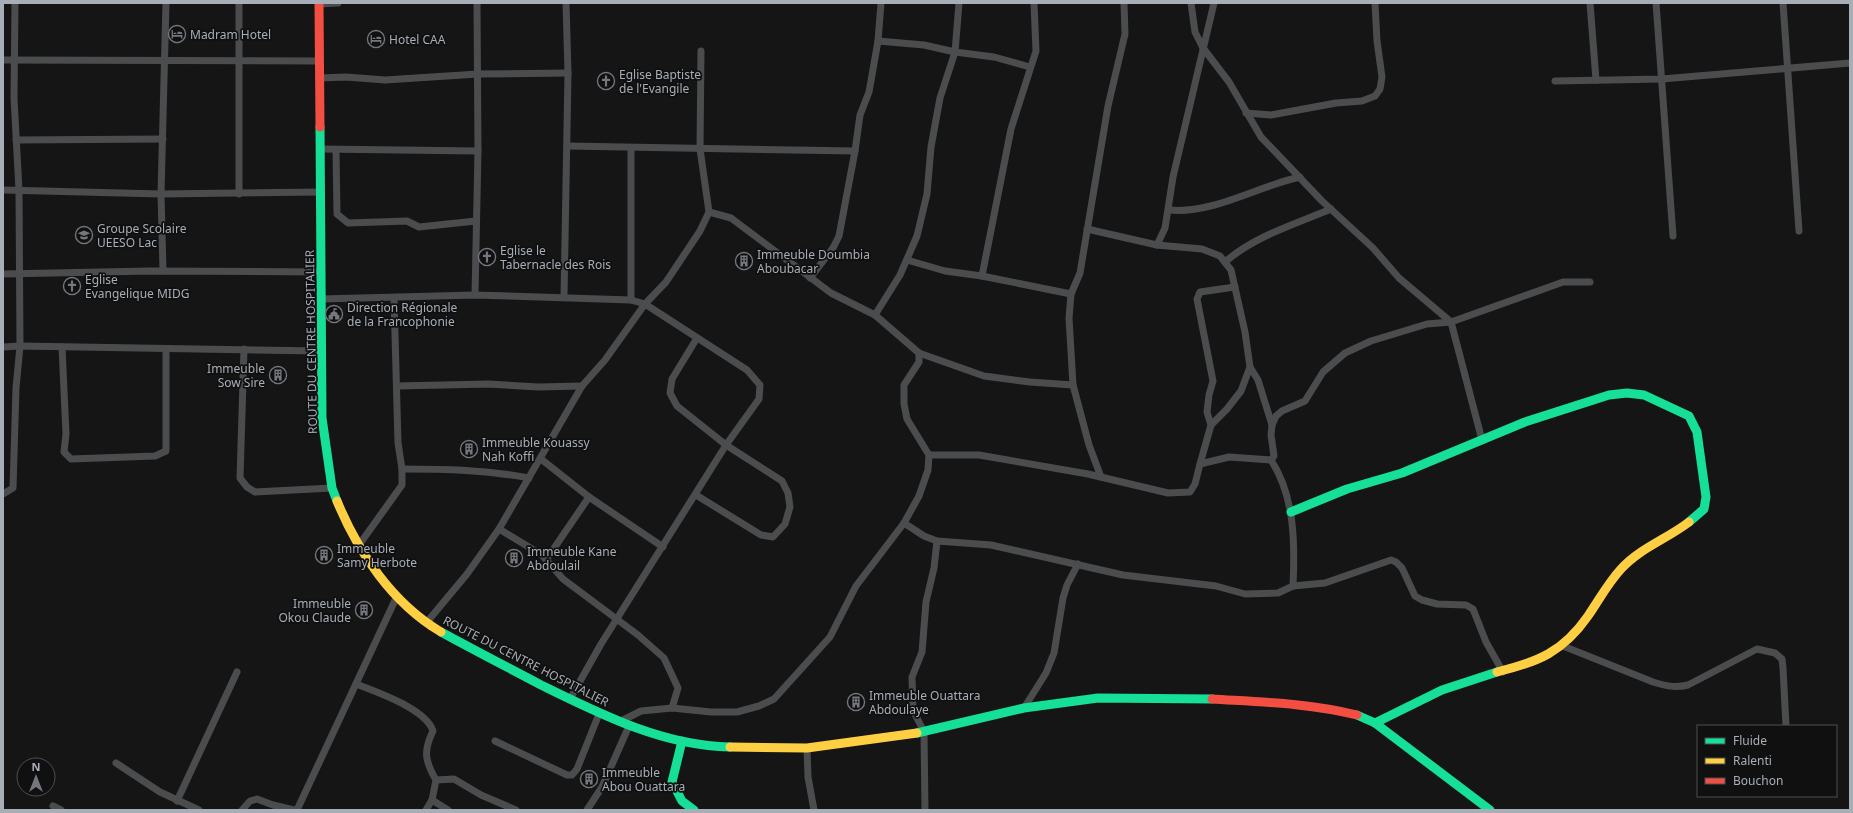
<svg xmlns="http://www.w3.org/2000/svg" width="1853" height="813" font-family="'Noto Sans',sans-serif">
	<style>
		.lines { fill: none; stroke-linecap: round; stroke-linejoin: round }
		.street { stroke: #4a4c4e; stroke-width: 7 }
		.fast { stroke: #16e098; stroke-width: 9 }
		.slow { stroke: #ffcf43; stroke-width: 9 }
		.jam { stroke: #f24e42; stroke-width: 9 }
		.labels { text-anchor: middle; dominant-baseline: central; stroke-width: 3.5; stroke-linejoin: round; paint-order: stroke }
		.poi-label { font-size: 12px; fill: #a7aeb6; stroke: #101011; text-anchor: start }
		.street-label { font-size: 12px; fill: #a7aeb6; stroke: #101011 }
	</style>
	<rect width="100%" height="100%" fill="#151516"/>
	<g class="lines">
		<g class="street">
			<polyline points="239,3 239,194"/>
			<polyline points="1191,3 1195,32 1203,48 1229,82 1261,137 1322,201 1373,248 1399,278 1451,322 1482,440"/>
			<polyline points="1590,3 1596,80"/>
			<polyline points="1656,3 1673,236"/>
			<polyline points="1783,3 1799,231"/>
			<polyline points="319,4 338,3"/>
			<polyline points="878,41 924,45 955,52 994,57 1030,67"/>
			<polyline points="3,60 319,61"/>
			<polyline points="319,78 346,77 385,80 478,74 568,73"/>
			<polyline points="1555,81 1662,79 1850,63"/>
			<polyline points="1246,113 1271,115 1336,103 1362,101 1375,96 1380,89 1382,77 1377,41 1375,3"/>
			<polyline points="16,140 163,139"/>
			<polyline points="567,146 855,151"/>
			<polyline points="321,149 478,151"/>
			<polyline points="336,150 337,214 348,223 407,221 419,227 476,221"/>
			<polyline points="3,190 161,194 321,192"/>
			<path d="M1170 210C1213 214 1258 186 1300 177"/>
			<polyline points="709,212 731,218 831,293 875,315 919,353 984,376 1030,382 1073,385"/>
			<polyline points="1087,229 1157,245 1202,249 1220,256 1231,270 1245,332 1250,367 1241,391 1227,409 1211,425 1200,464"/>
			<polyline points="1157,245 1165,228 1173,177 1214,3"/>
			<polyline points="907,260 945,271 982,276 1071,294"/>
			<path d="M1225 262C1255 236 1295 224 1331 209"/>
			<polyline points="163,271 161,194 166,3"/>
			<polyline points="3,274 150,271 321,272"/>
			<polyline points="982,276 1011,129 1036,51 1034,3"/>
			<polyline points="810,278 833,248 839,236 855,151 860,115 869,92 878,41 881,3"/>
			<polyline points="475,295 478,151 477,3"/>
			<polyline points="564,297 568,73 566,3"/>
			<polyline points="321,299 475,295 631,300 645,304 747,370 760,385 759,399 726,445 601,644 570,699"/>
			<polyline points="631,300 631,148"/>
			<polyline points="875,315 900,275 917,236 927,194 931,147 940,98 955,52 959,3"/>
			<polyline points="3,347 20,346 19,190 14,98 15,3"/>
			<polyline points="62,347 66,434 64,452 71,459 155,456 166,451 166,349"/>
			<polyline points="244,349 240,478 247,487 255,492 332,488"/>
			<polyline points="1250,367 1258,380 1272,425"/>
			<polyline points="397,386 488,384 538,387 582,386"/>
			<polyline points="1211,425 1207,412 1209,395 1213,381 1197,299 1200,292 1235,287"/>
			<polyline points="929,455 979,455 1088,474 1168,493 1190,492 1195,484 1200,464 1229,457 1271,460"/>
			<polyline points="541,459 589,497 663,547"/>
			<polyline points="1271,460 1274,456 1271,435 1272,425 1276,416 1282,411 1305,401 1323,372 1345,353 1371,341 1427,324 1451,322 1552,286 1563,282 1590,282"/>
			<path d="M1271 460C1295 497 1295 544 1293 586"/>
			<path d="M402 469C445 469 487 470 529 478"/>
			<polyline points="1101,477 1089,445 1073,385 1069,318 1071,294 1080,273 1108,106 1125,34 1124,3"/>
			<polyline points="3,494 13,488 16,388 20,346 321,351"/>
			<polyline points="696,495 761,535 773,537 785,524 790,507 788,493 782,481 726,445 677,406 670,393 672,379 697,338"/>
			<polyline points="904,523 924,536 937,541 991,545 1123,575 1216,586 1245,594 1278,593 1293,586 1325,583 1391,560 1396,562 1402,568 1415,596 1422,600 1437,604 1466,605 1473,609 1486,642 1503,672"/>
			<polyline points="499,529 542,555 563,579 638,635 664,658 678,688 672,708"/>
			<polyline points="359,545 402,485 402,469 398,443 394,298"/>
			<polyline points="546,560 589,497"/>
			<polyline points="427,622 467,574 499,529 582,386 605,360 645,304 666,282 700,231 709,212 700,149 701,51"/>
			<path d="M1563 646 1653 682C1666 686 1675 688 1688 685L1757 649 1775 653 1782 659 1783 668 1786 726"/>
			<path d="M356 684C377 692 426 709 433 731 423 751 425 761 436 780L432 800 426 810"/>
			<polyline points="1024,708 1046,673 1054,653 1063,598 1067,585 1078,564"/>
			<polyline points="621,721 641,711 672,708 711,712 737,712 759,706 774,699 830,637 856,586 904,523 919,496 928,470 929,455 907,419 904,404 904,385 919,362 919,353"/>
			<polyline points="495,741 567,775 572,775 577,769 599,714"/>
			<polyline points="807,748 808,777 814,810"/>
			<polyline points="116,763 160,792 199,810"/>
			<polyline points="436,780 454,779 481,795 516,810"/>
			<polyline points="432,800 448,810"/>
			<polyline points="177,801 237,672"/>
			<polyline points="53,806 61,810"/>
			<polyline points="242,810 250,801 257,799 273,805 294,810"/>
			<polyline points="297,810 397,596"/>
			<polyline points="587,810 602,787 629,726"/>
			<polyline points="925,810 924,732 913,710 912,677 922,652 926,602 934,568 937,541"/>
		</g>
		<g class="fast">
			<polyline points="320,127 322,418 332,488 337,501"/>
			<polyline points="1291,512 1347,489 1402,473 1525,422 1609,395 1627,393 1644,395 1689,416 1697,432 1706,497 1704,509 1689,522"/>
			<path d="M441 632C474 650 507 667 541 685 600 714 663 746 730 747"/>
			<polyline points="1357,715 1375,723 1490,810"/>
			<polyline points="1375,723 1442,690 1497,672"/>
			<polyline points="917,733 1024,708 1098,698 1212,699"/>
			<polyline points="682,741 672,782 682,801 694,810"/>
		</g>
		<g class="slow">
			<path d="M337 501C358 552 392 603 441 632"/>
			<path d="M1497 672C1538 662 1563 652 1588 616 1599 600 1608 583 1621 569 1640 548 1667 539 1689 522"/>
			<polyline points="730,747 807,748 917,733"/>
		</g>
		<g class="jam">
			<polyline points="319,3 320,127"/>
			<path d="M1212 699C1261 702 1309 703 1357 715"/>
		</g>
	</g>
	<defs>
		<g id="hotel-ring" transform="scale(0.9)"><circle r="9.5" fill="#101011" stroke="#74787e" stroke-width="1.5"/><path d="M-6-4.5h1.5V1H6V5H4.5V3h-9V5H-6ZM-4 0a1.8 1.8 0 1 1 3.6 0ZM.5 0V-2.5h3Q6-2.5 6 0Z" fill="#74787e"/></g>
		<g id="church-ring" transform="scale(0.9)"><circle r="9.5" fill="#101011" stroke="#74787e" stroke-width="1.5"/><path d="M-1.2-6h2.4v3.5h3.3v2.4h-3.3V6h-2.4V-.1h-3.3v-2.4h3.3Z" fill="#74787e"/></g>
		<g id="school-ring" transform="scale(0.9)"><circle r="9.5" fill="#101011" stroke="#74787e" stroke-width="1.5"/><path d="M0-5L7-2L0 1L-7-2ZM-4 1L0 2.5L4 1V4Q0 6-4 4Z" fill="#74787e"/></g>
		<g id="building-ring" transform="scale(0.9)"><circle r="9.5" fill="#101011" stroke="#74787e" stroke-width="1.5"/><path d="M-4-6H4V6H1V3H-1V6H-4ZM-2.5-4.3h1.7v1.8h-1.7ZM.8-4.3h1.7v1.8H.8ZM-2.5-1h1.7V.8h-1.7ZM.8-1h1.7V.8H.8Z" fill="#74787e"/></g>
		<g id="civic-ring" transform="scale(0.9)"><circle r="9.5" fill="#101011" stroke="#74787e" stroke-width="1.5"/><path d="M-.6-6.5H3V-4.5H.6V-3L4-1V1h2V6H-6V1h2V-1L-.6-3ZM-1.2 2.5V6h2.4V2.5Z" fill="#74787e"/></g>
	</defs>
	<g fill-rule="evenodd">
		<use href="#hotel-ring" x="177" y="34"/>
		<use href="#hotel-ring" x="376" y="39"/>
		<use href="#church-ring" x="606" y="81"/>
		<use href="#school-ring" x="84" y="235"/>
		<use href="#church-ring" x="487" y="257"/>
		<use href="#building-ring" x="744" y="261"/>
		<use href="#church-ring" x="72" y="286"/>
		<use href="#civic-ring" x="334" y="314"/>
		<use href="#building-ring" x="278" y="375"/>
		<use href="#building-ring" x="469" y="449"/>
		<use href="#building-ring" x="324" y="555"/>
		<use href="#building-ring" x="514" y="558"/>
		<use href="#building-ring" x="364" y="610"/>
		<use href="#building-ring" x="856" y="702"/>
		<use href="#building-ring" x="589" y="779"/>
	</g>
	<g class="labels">
		<g class="poi-label">
			<text x="190" y="34">Madram Hotel</text>
			<text x="389" y="39">Hotel CAA</text>
			<text x="619" y="74">Eglise Baptiste<tspan x="619" dy="14">de l'Evangile</tspan></text>
			<text x="97" y="228">Groupe Scolaire<tspan x="97" dy="14">UEESO Lac</tspan></text>
			<text x="500" y="250">Eglise le<tspan x="500" dy="14">Tabernacle des Rois</tspan></text>
			<text x="757" y="254">Immeuble Doumbia<tspan x="757" dy="14">Aboubacar</tspan></text>
			<text x="85" y="279">Eglise<tspan x="85" dy="14">Evangelique MIDG</tspan></text>
			<text x="347" y="307">Direction Régionale<tspan x="347" dy="14">de la Francophonie</tspan></text>
			<text x="265" y="368" text-anchor="end">Immeuble<tspan x="265" dy="14">Sow Sire</tspan></text>
			<text x="482" y="442">Immeuble Kouassy<tspan x="482" dy="14">Nah Koffi</tspan></text>
			<text x="337" y="548">Immeuble<tspan x="337" dy="14">Samy Herbote</tspan></text>
			<text x="527" y="551">Immeuble Kane<tspan x="527" dy="14">Abdoulail</tspan></text>
			<text x="351" y="603" text-anchor="end">Immeuble<tspan x="351" dy="14">Okou Claude</tspan></text>
			<text x="869" y="695">Immeuble Ouattara<tspan x="869" dy="14">Abdoulaye</tspan></text>
			<text x="602" y="772">Immeuble<tspan x="602" dy="14">Abou Ouattara</tspan></text>
		</g>
		<g class="street-label">
			<text transform="translate(311 342) rotate(-91)">ROUTE DU CENTRE HOSPITALIER</text>
			<text transform="translate(526 661) rotate(27)">ROUTE DU CENTRE HOSPITALIER</text>
		</g>
	</g>
	<rect width="1853" height="813" fill="none" stroke="#a7aeb6" stroke-width="8"/>
	<rect x="1697" y="725" width="140" height="72" fill="#101011" stroke="#4c4f53"/>
	<rect x="1705" y="738" width="20" height="6" fill="#16e098" stroke="#4c4f53"/>
	<text x="1733" y="745" font-size="12" fill="#a7aeb6">Fluide</text>
	<rect x="1705" y="758" width="20" height="6" fill="#ffcf43" stroke="#4c4f53"/>
	<text x="1733" y="765" font-size="12" fill="#a7aeb6">Ralenti</text>
	<rect x="1705" y="778" width="20" height="6" fill="#f24e42" stroke="#4c4f53"/>
	<text x="1733" y="785" font-size="12" fill="#a7aeb6">Bouchon</text>
	<g transform="translate(36 777)"><circle r="19" fill="#101011" stroke="#4c4f53"/>
	<path d="M0-3L7 15L0 10L-7 15Z" fill="#74787e"/>
	<text y="-6" font-size="11" font-weight="bold" text-anchor="middle" fill="#a7aeb6">N</text>
	</g>
</svg>
